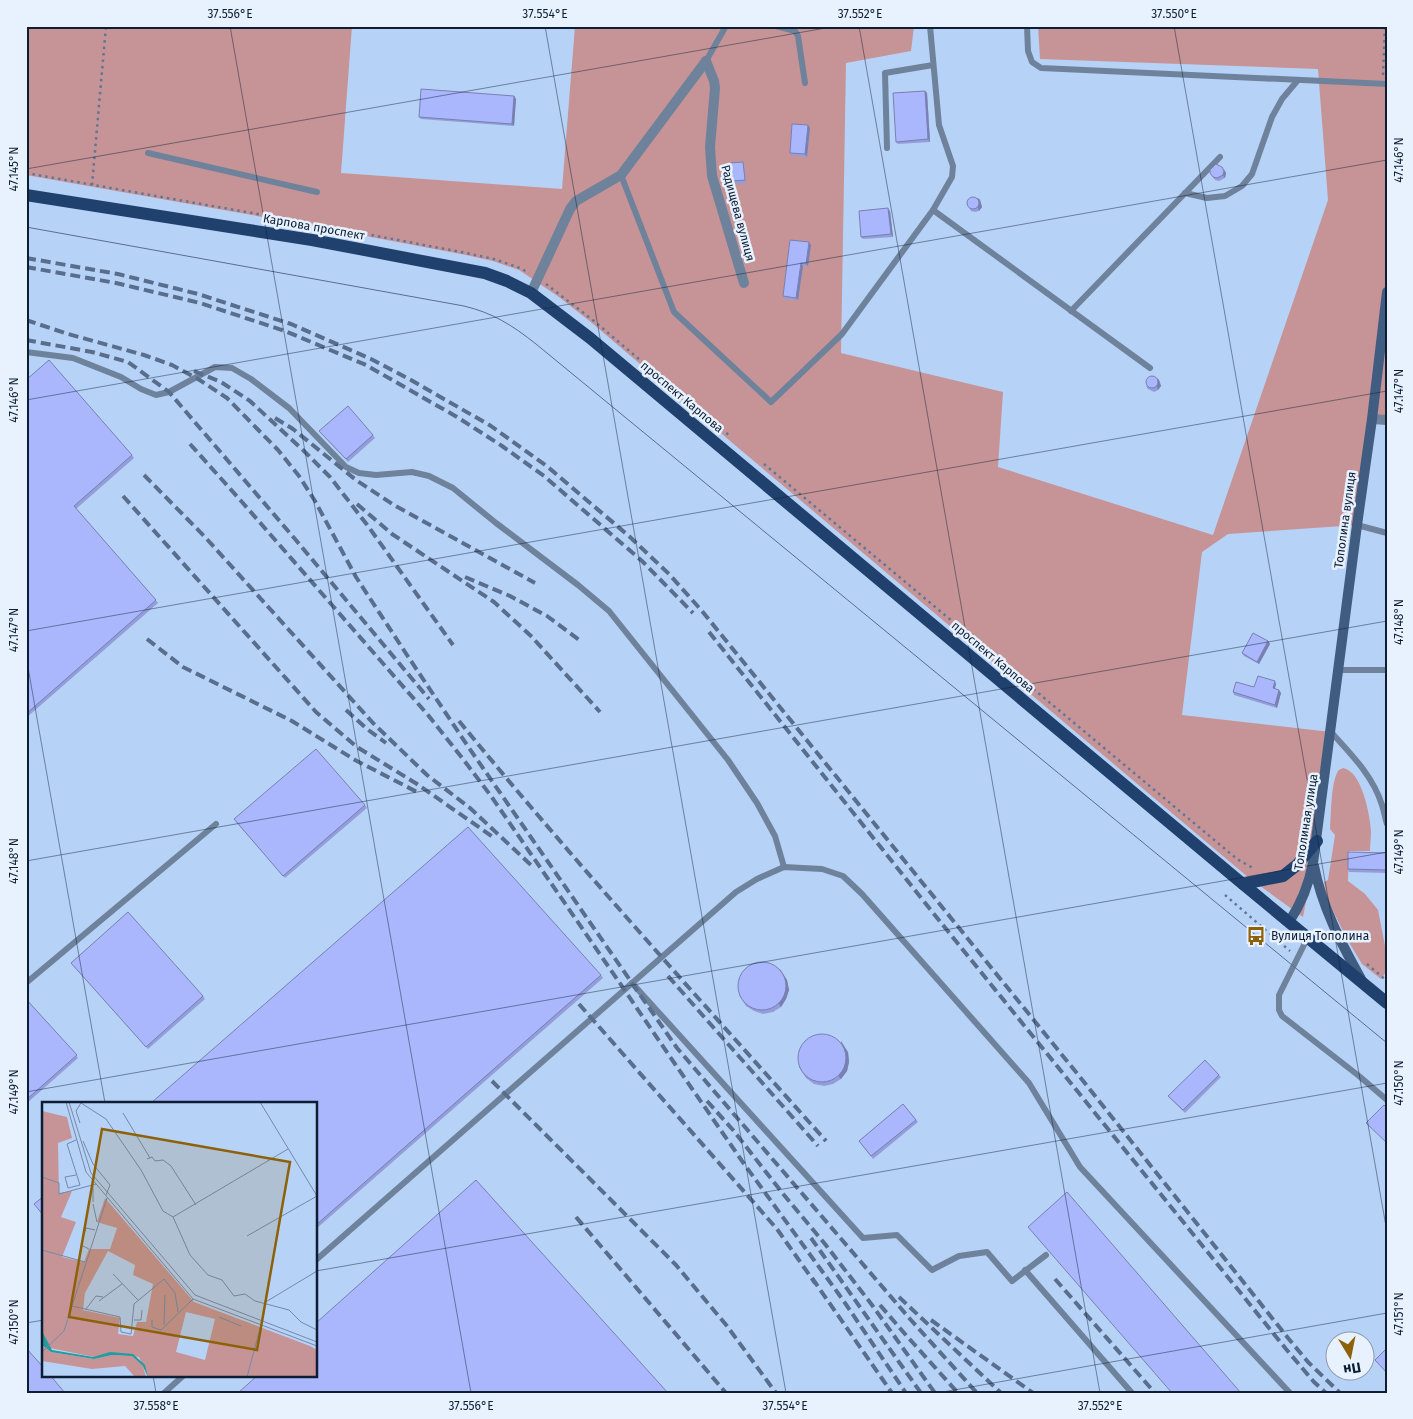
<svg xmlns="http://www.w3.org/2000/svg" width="1413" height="1419" font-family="'Fira Sans',sans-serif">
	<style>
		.green { fill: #c69496 }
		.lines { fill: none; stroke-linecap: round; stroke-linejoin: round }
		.path { stroke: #607694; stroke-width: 2.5; stroke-dasharray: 2.5 4; stroke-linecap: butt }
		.lane { stroke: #6f829c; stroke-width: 6 }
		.street { stroke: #6f829c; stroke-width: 10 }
		.secondary { stroke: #415c81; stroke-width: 10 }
		.primary { stroke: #20416d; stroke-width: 12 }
		.tram { stroke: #596e8c; stroke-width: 1 }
		.rail { stroke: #596e8c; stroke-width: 4; stroke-dasharray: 10 5; stroke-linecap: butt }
		.wall { fill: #939dda }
		.shaded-wall { fill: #7880b1 }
		.building { fill: #abb7fd; stroke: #7880b1 }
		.ticks { fill: none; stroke: #0c1d34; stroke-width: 1; stroke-opacity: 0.45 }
		.labels { text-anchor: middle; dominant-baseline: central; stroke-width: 5; stroke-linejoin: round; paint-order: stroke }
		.street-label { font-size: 12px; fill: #0c1d34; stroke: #e8f1fe }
		.poi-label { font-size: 12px; fill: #0c1d34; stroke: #e8f1fe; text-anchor: start }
		.inset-road { fill: none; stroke: #738aa9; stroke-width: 1 }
		.view { fill: #8d6107; fill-opacity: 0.15; stroke: #8d6107; stroke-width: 2.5 }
		.inset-edge { fill: none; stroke: #0c1d34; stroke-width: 2.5 }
		.neatline { fill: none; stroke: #0c1d34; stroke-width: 2 }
		.ticks-label { font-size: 12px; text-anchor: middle; fill: #0c1d34 }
	</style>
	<rect width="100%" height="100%" fill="#b7d2f7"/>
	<g class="green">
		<polygon points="26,26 352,26 341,173 562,189 575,26 914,26 911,51 846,63 841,353 1003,392 998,467 1213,535 1328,200 1318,69 1040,59 1038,26 1387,26 1387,420 1372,419 1357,525 1228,534 1202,552 1182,715 1331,732 1317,844 1303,917 1249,878 736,446 592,323 559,297 519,270 493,261 466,255 313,226 26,175"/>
		<path d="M1343 768C1362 771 1370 815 1371 831 1371 838 1370 845 1370 851H1349L1348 881 1365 894 1378 910 1387 956 1386 972 1381 979 1362 964 1347 939 1327 899 1324 882 1328 880 1335 835 1330 829C1331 815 1331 785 1337 773 1339 769 1339 770 1343 768Z"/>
	</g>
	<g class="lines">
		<g class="path">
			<polyline points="1383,75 1385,26"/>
			<polyline points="26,173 314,224 466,253 494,259 520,268 529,273"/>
			<polyline points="92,185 106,26"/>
			<polyline points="546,284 594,321 731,437"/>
			<polyline points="764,464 1237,859 1253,868"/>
			<polyline points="1225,895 1290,951"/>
			<polyline points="1367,964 1387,981"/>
		</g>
		<g class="lane">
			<polyline points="776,26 795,31 798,36 805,83"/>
			<polyline points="1027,26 1028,51 1032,62 1041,68 1387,84"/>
			<polyline points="706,61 726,26"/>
			<polyline points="887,148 885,73 933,65"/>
			<polyline points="148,153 317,192"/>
			<polyline points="621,175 674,312 771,402 842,334 933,210 952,177 953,166 939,125 930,26"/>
			<polyline points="1185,193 1207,198 1225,196 1242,186 1252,174 1272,117 1282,99 1298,80"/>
			<polyline points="933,210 1150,368"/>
			<polyline points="1071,311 1220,157"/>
			<polyline points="26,352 73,358 121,377 141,389 156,395 169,392 215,367 232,368 251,379 289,408 346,467 359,473 376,475 412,472 429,476 453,488 496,523 578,585 609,611 728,760 757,803 775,836 784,867"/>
			<polyline points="1357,525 1387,533"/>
			<polyline points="1338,670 1387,670"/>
			<path d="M1331 732C1351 754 1373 776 1382 805 1384 811 1385 818 1387 824"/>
			<polyline points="1308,937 1279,995 1279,1010 1282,1016 1359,1076 1387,1100"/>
			<polyline points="26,983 216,824"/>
			<polyline points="632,983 863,1238 897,1235 932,1270 959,1256 987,1252 1012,1281 1046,1255"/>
			<polyline points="316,1260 736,892 757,879 784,867 822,869 843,876 862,894 1029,1083 1080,1167 1290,1393"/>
			<polyline points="1025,1270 1132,1393"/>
			<polyline points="164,1393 184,1375"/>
		</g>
		<g class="street">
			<polyline points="706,61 714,81 715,88 710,147 712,176 744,283"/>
			<polyline points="531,293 570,209 576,201 621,175 706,61"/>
			<polyline points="1372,419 1387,420"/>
		</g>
		<g class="secondary">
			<path d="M1314 866C1322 907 1341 943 1361 979"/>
			<path d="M1289 922C1301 904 1309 884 1313 863L1357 525 1372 419 1387 292"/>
		</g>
		<g class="primary">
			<polyline points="26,195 312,240 485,273 507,281 531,293 590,338 1238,880 1387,1003"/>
			<polyline points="1243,884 1283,876 1297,865 1317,841"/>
		</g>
		<path class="tram" d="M26 227 464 306C493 313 512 325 536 344L1387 1043"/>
		<g class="rail">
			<polyline points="26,258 118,274 198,294 291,324 371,359 411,380 491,426 548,467 630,537 669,574 702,611 1084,1082 1288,1338 1308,1362 1340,1393"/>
			<polyline points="26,267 116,283 200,303 285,331 366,365 457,417 502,446 544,476 642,561 693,613"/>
			<polyline points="26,320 68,334 144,355 172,365 198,379 227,398 278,450 299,476 315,501 356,577 405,652 467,745 677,1048 910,1319 977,1393"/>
			<polyline points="26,340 92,352 128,362 169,392 295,539 429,699"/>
			<polyline points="194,371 221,382 250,401 304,451 330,477 368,526 453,645"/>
			<polyline points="275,418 293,429 356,480 394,505 535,583"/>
			<polyline points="190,444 242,502 428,715 463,759 491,796 617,979 675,1064 742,1161 843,1300 906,1393"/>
			<polyline points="144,475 205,537 373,723 427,775 470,808 532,866"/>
			<polyline points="123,496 316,712 357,747 417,784 493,837"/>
			<polyline points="357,504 392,534 494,602 531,636 600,712"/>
			<polyline points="465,577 510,596 547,616 582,642"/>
			<polyline points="709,632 938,919 1286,1349 1314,1382 1326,1393"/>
			<polyline points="147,639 183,667 292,721 355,760 419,793"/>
			<polyline points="346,710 367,729 386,743"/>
			<path d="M459 721C577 865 702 1002 826 1141"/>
			<polyline points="668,976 818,1146"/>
			<polyline points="579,1004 777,1229 815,1283"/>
			<polyline points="492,1081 676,1265 727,1326 776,1393"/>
			<polyline points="707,1101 733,1130 784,1195 825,1244 872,1305 935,1393"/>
			<polyline points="576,1217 726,1393"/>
			<polyline points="811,1238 921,1393"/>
			<polyline points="812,1278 892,1393"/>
			<polyline points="1055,1279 1155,1393"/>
			<polyline points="899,1297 1001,1393"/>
			<polyline points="880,1305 905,1334 958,1393"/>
			<polyline points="931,1320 1033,1393"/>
		</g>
	</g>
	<g class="wall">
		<polygon points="925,91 927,93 930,142 898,144 896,142"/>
		<polygon points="514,96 516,99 514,126 421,119 419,117"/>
		<polygon points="810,128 807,157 791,155 790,153"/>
		<polygon points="744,164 746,183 734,184 732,181"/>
		<polygon points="1224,169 1226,173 1225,178 1219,181 1215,180 1210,173"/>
		<polygon points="978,198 980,200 982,207 979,211 975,212 971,211 967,204"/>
		<polygon points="890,211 893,237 863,239 861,237"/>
		<polygon points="811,245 808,266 803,266 798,300 785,299 783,296"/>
		<polygon points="26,380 132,455 134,458 76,509 158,603 26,718"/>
		<polygon points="1159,380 1161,386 1158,390 1154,392 1148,389 1146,386"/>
		<polygon points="319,431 373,435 375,438 348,462"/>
		<polygon points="1268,641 1270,644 1259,664 1244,656 1242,653"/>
		<polygon points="1276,684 1275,689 1281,693 1277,708 1234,695 1233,692 1254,687"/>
		<polygon points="365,805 367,808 285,878 236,822"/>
		<polygon points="1387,853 1387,873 1349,872 1348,869"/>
		<polygon points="71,963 203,996 205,999 148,1049"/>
		<polygon points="601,975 603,978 316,1229 316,1103"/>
		<polygon points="787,980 789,990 786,999 781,1007 773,1012 763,1014 754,1011 746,1006 739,995"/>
		<polygon points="26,999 78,1058 26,1104"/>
		<polygon points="848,1052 849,1062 847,1071 841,1079 833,1084 824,1086 814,1084 806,1078 799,1067"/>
		<polygon points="1219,1075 1221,1077 1185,1113 1168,1096"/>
		<polygon points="903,1104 918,1122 873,1159 859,1141"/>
	</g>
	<g class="shaded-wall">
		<polygon points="925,91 927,93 930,142 928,139"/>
		<polygon points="514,96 516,99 514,126 512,124"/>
		<polygon points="808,125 810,128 807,157 805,154"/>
		<polygon points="1222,167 1226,173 1225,178 1223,175"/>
		<polygon points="978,198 980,200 982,207 979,211 978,208"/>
		<polygon points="888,208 890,211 893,237 891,234"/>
		<polygon points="809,242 811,245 808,266 806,264"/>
		<polygon points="801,263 803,266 798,300 796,298"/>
		<polygon points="1157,378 1159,380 1161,386 1158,390 1157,388"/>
		<polygon points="1268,641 1270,644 1259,664 1257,662"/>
		<polygon points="1275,681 1276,684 1274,691 1273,688"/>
		<polygon points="1279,690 1281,693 1277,708 1275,705"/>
		<polygon points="780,969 787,980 789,990 786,999 781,1007 779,1004"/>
		<polygon points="841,1041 848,1052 849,1062 847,1071 841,1079 839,1077"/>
	</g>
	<g class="building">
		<polygon points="421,89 514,96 512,124 419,117"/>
		<polygon points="925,91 928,139 896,142 893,93"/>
		<polygon points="792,124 808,125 805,154 790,153"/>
		<polygon points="743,162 745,180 732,181 730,163"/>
		<polygon points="1216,164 1222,167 1224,171 1223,175 1217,178 1213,177 1210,173 1210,170"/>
		<circle cx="973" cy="203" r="6"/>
		<polygon points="888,208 891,234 861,237 859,211"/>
		<polygon points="790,240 809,242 806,264 801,263 796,298 783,296"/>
		<polygon points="49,360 132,455 74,506 156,600 26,714 26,380"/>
		<circle cx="1152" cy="382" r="6"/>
		<polygon points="348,406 373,435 346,459 319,431"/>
		<polygon points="1253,633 1268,641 1257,662 1242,653"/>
		<polygon points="1258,676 1275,681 1273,688 1279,690 1275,705 1233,692 1236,682 1254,687"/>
		<polygon points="316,749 365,805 283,876 234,819"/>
		<polygon points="468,827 601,975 316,1225 316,1103 151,1103"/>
		<polygon points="1348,852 1387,853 1387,870 1348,869"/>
		<polygon points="128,912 203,996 146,1047 71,963"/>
		<circle cx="762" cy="986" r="24"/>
		<polygon points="26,999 77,1055 26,1100"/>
		<circle cx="822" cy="1058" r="24"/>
		<polygon points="1205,1060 1219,1075 1183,1110 1168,1096"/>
		<polygon points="903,1104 916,1120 871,1156 859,1141"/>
		<polygon points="1384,1105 1387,1108 1387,1143 1366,1123"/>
		<polygon points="476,1180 668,1393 238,1393 258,1375 316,1375 316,1323"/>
		<polygon points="1067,1192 1241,1393 1172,1393 1028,1227"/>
		<polygon points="44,1196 44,1216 34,1204"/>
		<polygon points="26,1348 44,1368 44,1375 50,1375 65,1393 26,1393"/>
		<polygon points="1387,1348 1387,1373 1375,1360"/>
	</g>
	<path class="ticks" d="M230 26 471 1393M545 26 786 1393M859 26 1100 1393M1174 26 1387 1232M26 169 837 26M26 400 1387 160M26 631 1387 391M26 656 105 1103M26 861 1387 621M26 1092 1387 852M316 1271 1387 1083M26 1323 44 1320M153 1375 156 1393M937 1393 1387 1313"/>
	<defs>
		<g id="bus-bare" transform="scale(1.5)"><path d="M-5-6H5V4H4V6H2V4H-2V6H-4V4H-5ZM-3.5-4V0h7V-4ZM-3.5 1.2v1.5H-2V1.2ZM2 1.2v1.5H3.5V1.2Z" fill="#8d6107" stroke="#e8f1fe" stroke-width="2.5" paint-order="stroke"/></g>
	</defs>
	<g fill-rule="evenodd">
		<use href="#bus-bare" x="1256" y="936"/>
	</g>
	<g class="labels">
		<g class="street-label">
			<text transform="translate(738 213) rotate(75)">Радищева вулиця</text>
			<text transform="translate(314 227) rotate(10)">Карпова проспект</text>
			<text transform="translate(682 397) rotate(40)">проспект Карпова</text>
			<text transform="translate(1345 520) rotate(-82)">Тополина вулиця</text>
			<text transform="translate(993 657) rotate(40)">проспект Карпова</text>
			<text transform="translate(1306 822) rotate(-81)">Тополиная улица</text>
		</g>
		<g class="poi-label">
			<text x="1271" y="936">Вулиця Тополина</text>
		</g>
	</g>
	<g transform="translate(42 1102)">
		<rect width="275" height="275" fill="#b7d2f7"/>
		<path d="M0 9 25 15 30 36 16 41 17 91 30 89 19 115 34 120 20 155 42 160 47 147H68L75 126 55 120 63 96 152 200 268 244 275 248V275H106L97 255 68 251 52 255 8 246 0 229ZM66 149 93 163 91 173 111 182 104 220H95L91 234 76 232 78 216 41 208 43 191ZM144 210 173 217 163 258 134 250ZM0 243 9 250 52 257 70 253 90 254 101 264 104 275H93L83 264 50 267 0 259Z" fill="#c69496" fill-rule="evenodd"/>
		<path d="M0 229 10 248 51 255 68 250 91 252 103 263 106 275 101 264 90 254 70 253 52 257 9 250 0 243Z" fill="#249b9d"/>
		<path class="inset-road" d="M24 0 44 70 151 197 275 244M27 0 49 71 153 193 275 240M218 0 275 94M81 11 108 56M38 21 34 9 39 1 64 17 99 68 121 109 131 115 246 47M34 38 25 42 38 83 26 86 23 75 34 73M41 39 51 62 68 83 64 93M105 57 110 55 113 59 121 58 129 64 154 103M0 75 17 81V92L54 82M51 100V84M51 102 55 120M131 115 148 153 166 173 180 178 192 194 203 192 213 199 247 208 259 220 275 228M42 133 44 126 53 128M205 134 275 94M41 136 39 143 47 147M0 148 43 160M71 172 96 198M57 199 80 182M222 201 275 169M30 204 78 215 79 230 89 232 92 202 122 177 133 191 136 210M44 207 54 194 61 195M177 215 199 224M92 218H99L100 208M110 218V225L119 228 151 197M122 223 123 193M0 250 22 229 65 96M205 275 219 223"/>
		<path class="view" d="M60 27 248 60 215 248 27 215Z"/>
		<rect width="275" height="275" class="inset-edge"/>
	</g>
	<rect width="1413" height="1419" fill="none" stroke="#e8f1fe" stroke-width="55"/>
	<g transform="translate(1350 1356) rotate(170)"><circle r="24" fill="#e8f1fe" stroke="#909cad"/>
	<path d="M0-4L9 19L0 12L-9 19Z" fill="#8d6107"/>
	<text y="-8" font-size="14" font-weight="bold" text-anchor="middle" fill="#0c1d34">Пн</text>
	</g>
	<rect x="28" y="28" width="1358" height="1364" class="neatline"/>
	<g class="ticks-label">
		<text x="230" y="18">37.556°E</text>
		<text x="545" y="18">37.554°E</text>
		<text x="860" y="18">37.552°E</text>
		<text x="1174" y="18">37.550°E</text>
		<text transform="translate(1399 160) rotate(-90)" y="4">47.146°N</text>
		<text transform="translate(14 169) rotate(-90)" y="4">47.145°N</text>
		<text transform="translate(1399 391) rotate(-90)" y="4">47.147°N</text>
		<text transform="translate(14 400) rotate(-90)" y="4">47.146°N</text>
		<text transform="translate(1399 622) rotate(-90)" y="4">47.148°N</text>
		<text transform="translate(14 630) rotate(-90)" y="4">47.147°N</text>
		<text transform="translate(1399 852) rotate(-90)" y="4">47.149°N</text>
		<text transform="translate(14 861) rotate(-90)" y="4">47.148°N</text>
		<text transform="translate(1399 1083) rotate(-90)" y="4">47.150°N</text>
		<text transform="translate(14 1092) rotate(-90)" y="4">47.149°N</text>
		<text transform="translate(1399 1314) rotate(-90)" y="4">47.151°N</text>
		<text transform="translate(14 1322) rotate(-90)" y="4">47.150°N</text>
		<text x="156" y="1410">37.558°E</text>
		<text x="471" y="1410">37.556°E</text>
		<text x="785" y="1410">37.554°E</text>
		<text x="1100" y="1410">37.552°E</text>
	</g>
</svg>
